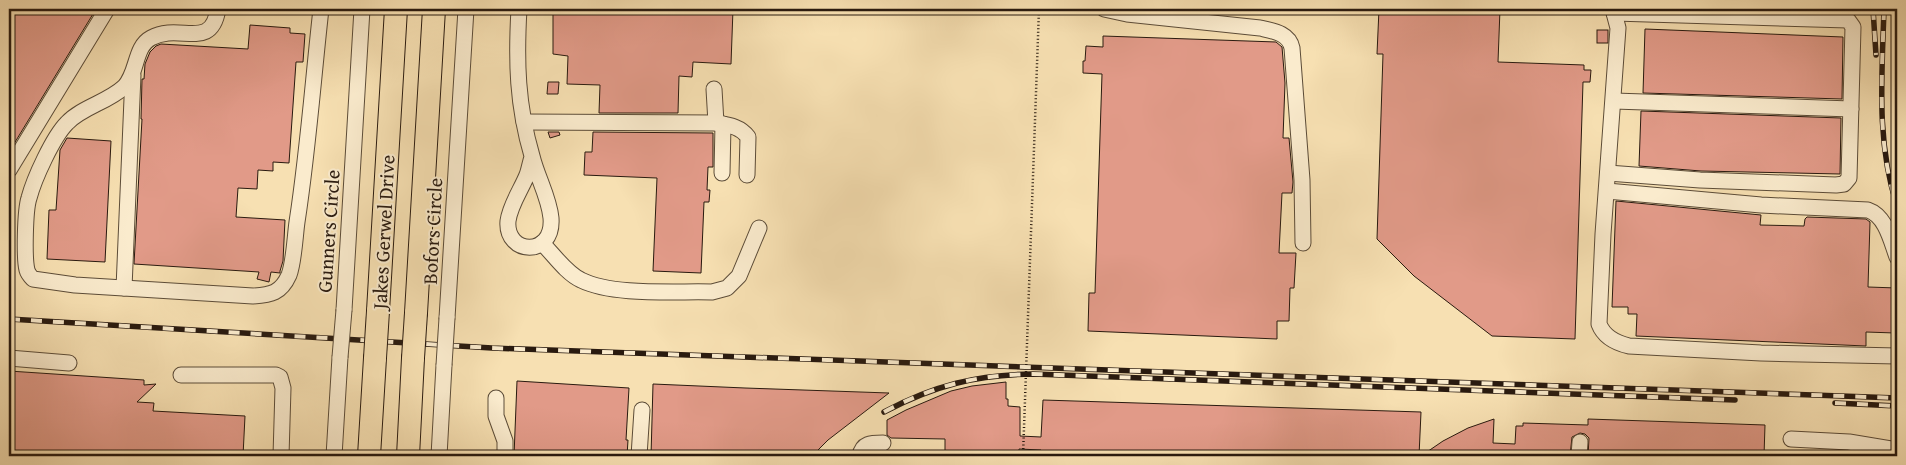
<svg xmlns="http://www.w3.org/2000/svg" width="1906" height="465" font-family="'Gentium Book Plus',serif">
	<style>
		.building { fill: #e19a88; stroke: #291a0f }
		.lines { fill: none; stroke-linecap: round; stroke-linejoin: round }
		.minor-casing { stroke: #5c4c38; stroke-width: 17 }
		.highway-casing { stroke: #291a0f; stroke-width: 24 }
		.path { stroke: #291a0f; stroke-width: 2.5; stroke-dasharray: 1 2.5; stroke-linecap: butt }
		.minor { stroke: #faebcd; stroke-width: 15 }
		.highway { stroke: #f7e0b2; stroke-width: 22 }
		.rail-casing { stroke: #291a0f; stroke-width: 5.5 }
		.rail { stroke: #faebcd; stroke-width: 4; stroke-dasharray: 11; stroke-linecap: butt }
		.minor-bridge-casing { stroke: #5c4c38; stroke-width: 17; stroke-linecap: butt }
		.highway-bridge-casing { stroke: #291a0f; stroke-width: 24; stroke-linecap: butt }
		.minor-bridge { stroke: #faebcd; stroke-width: 15 }
		.highway-bridge { stroke: #f7e0b2; stroke-width: 22 }
		.labels { text-anchor: middle; dominant-baseline: central; stroke-width: 4; stroke-linejoin: round; paint-order: stroke }
		.street-label { font-size: 20px; fill: #291a0f; stroke: #faebcd }
	</style>
	<rect width="100%" height="100%" fill="#f7e0b2"/>
	<filter id="stains"><feTurbulence type="fractalNoise" baseFrequency=".004" numOctaves="4"/><feColorMatrix values="0 0 0 0 .2 0 0 0 0 .09 0 0 0 0 .02 0 0 0 .5 -.17"/></filter>
	<radialGradient id="worn" r=".72"><stop offset=".6" stop-color="#630" stop-opacity="0"/><stop offset="1" stop-color="#630" stop-opacity=".3"/></radialGradient>
	<g class="building">
		<polygon points="9,9 96,9 9,152"/>
		<polygon points="553,9 733,9 731,64 693,62 692,77 679,76 678,113 599,113 600,85 567,84 568,56 553,54"/>
		<polygon points="1379,9 1500,9 1498,62 1584,65 1584,70 1591,70 1590,82 1583,82 1575,339 1492,336 1414,276 1377,239 1383,54 1377,54"/>
		<polygon points="250,25 290,28 290,33 305,34 303,62 296,62 289,163 273,162 273,171 258,170 257,189 238,188 236,217 285,220 283,261 280,271 280,273 271,272 269,282 257,279 259,272 134,264 142,119 141,119 142,79 144,79 145,64 150,52 156,46 161,44 248,49"/>
		<polygon points="1645,29 1843,37 1842,99 1643,93"/>
		<rect x="1597" y="30" width="11" height="13"/>
		<polygon points="1103,36 1276,42 1282,47 1285,83 1283,138 1289,138 1293,182 1292,193 1282,193 1279,253 1296,253 1294,288 1290,288 1289,321 1277,321 1277,339 1088,331 1089,293 1095,293 1102,74 1083,73 1083,61 1085,61 1086,46 1103,47"/>
		<polygon points="548,82 559,82 558,94 547,94"/>
		<polygon points="1641,111 1841,118 1840,174 1701,171 1639,166"/>
		<polygon points="548,132 559,132 560,135 550,138"/>
		<polygon points="593,132 713,133 713,167 708,167 707,190 710,190 709,202 704,202 701,273 653,271 657,178 584,175 585,152 592,152"/>
		<polygon points="67,138 111,141 105,262 47,259 49,210 56,210 60,150"/>
		<polygon points="1616,201 1761,215 1760,225 1804,226 1805,219 1807,217 1866,219 1870,222 1868,287 1897,288 1895,333 1866,332 1866,346 1636,336 1637,314 1628,314 1628,307 1612,307"/>
		<polygon points="9,371 144,380 144,385 156,384 137,402 154,403 153,411 245,416 243,456 9,456"/>
		<polygon points="517,381 629,388 626,440 628,440 627,456 514,456"/>
		<polygon points="1006,382 1006,399 1008,399 1008,406 1020,407 1020,436 1041,437 1043,400 1421,412 1419,456 1041,456 1041,450 1019,449 1019,456 945,456 945,439 891,438 887,435 887,420 906,410 951,391 972,386"/>
		<polygon points="653,384 745,388 889,393 828,440 812,456 651,456"/>
		<polygon points="1494,419 1493,443 1515,444 1516,426 1523,426 1523,423 1588,425 1588,419 1765,425 1764,456 1588,456 1589,438 1585,434 1580,433 1572,437 1570,456 1421,456 1443,441 1468,428"/>
	</g>
	<g class="lines">
		<g class="minor-casing">
			<g id="minor">
				<path d="M218 9C211 52 180 22 151 38 134 47 138 73 124 87 108 102 82 107 67 123 53 137 34 179 29 198 25 210 24 258 27 270 28 274 30 276 33 279L75 285 253 296C271 295 281 293 289 275 294 262 295 236 297 222 308 151 313 80 321 9"/>
				<path d="M519 9C516 61 517 105 532 156 537 177 549 197 551 218 554 258 505 255 508 221 510 205 521 190 527 175 529 170 530 163 532 157"/>
				<path d="M1104 9 1127 14 1260 28C1273 31 1289 33 1292 48L1302 180 1303 243"/>
				<path d="M1613 9 1618 28 1603 234 1599 324C1604 337 1616 343 1629 346L1761 353 1897 356"/>
				<polyline points="714,89 716,123"/>
				<polyline points="1614,101 1851,109"/>
				<path d="M524 122 716 123C728 125 740 126 748 137L747 175"/>
				<polyline points="9,170 107,9"/>
				<polyline points="722,173 723,124"/>
				<polyline points="1608,173 1700,180 1836,185 1844,184 1849,178 1853,27 1848,20 1614,13"/>
				<path d="M1607 191 1761 205 1868 210C1886 216 1891 241 1897 257"/>
				<path d="M542 243C554 255 566 273 581 280 613 296 675 291 712 292L727 288 739 276 759 228"/>
				<polyline points="124,288 133,75"/>
				<polyline points="344,310 362,9"/>
				<polyline points="447,318 466,9"/>
				<polyline points="9,358 69,363"/>
				<polyline points="181,375 276,375 280,377 283,388 281,456"/>
				<polyline points="496,398 496,416 505,441 505,456"/>
				<polyline points="1791,439 1849,442 1897,450"/>
				<polyline points="334,456 340,357"/>
				<polyline points="439,456 444,365"/>
				<polyline points="639,456 642,410"/>
				<path d="M860 456C862 443 871 443 883 443"/>
				<polyline points="1579,456 1580,442"/>
			</g>
		</g>
		<g class="highway-casing">
			<g id="highway">
				<polyline points="378,311 396,9"/>
				<polyline points="416,313 434,9"/>
				<polyline points="369,456 375,358"/>
				<polyline points="408,456 413,358"/>
			</g>
		</g>
		<polyline class="path" points="1023,456 1039,9"/>
		<use href="#minor" class="minor"/>
		<use href="#highway" class="highway"/>
		<g class="rail-casing">
			<g id="rail">
				<polyline points="1873,9 1876,55"/>
				<path d="M1884 9C1882 76 1876 142 1897 206"/>
				<polyline points="9,319 492,348 1897,398"/>
				<polyline points="1835,403 1897,406"/>
				<path d="M884 412C935 385 976 375 1033 374L1735 400"/>
			</g>
		</g>
		<use href="#rail" class="rail"/>
		<g class="minor-bridge-casing">
			<g id="minor-bridge">
				<polyline points="340,357 344,310"/>
				<polyline points="444,365 447,318"/>
			</g>
		</g>
		<g class="highway-bridge-casing">
			<g id="highway-bridge">
				<polyline points="375,358 378,311"/>
				<polyline points="413,358 416,313"/>
			</g>
		</g>
		<use href="#minor-bridge" class="minor-bridge"/>
		<use href="#highway-bridge" class="highway-bridge"/>
	</g>
	<g class="labels">
		<g class="street-label">
			<text transform="translate(328 231) rotate(-86)">Gunners Circle</text>
			<text transform="translate(432 231) rotate(-87)">Bofors Circle</text>
			<text transform="translate(383 232) rotate(-87)">Jakes Gerwel Drive</text>
		</g>
	</g>
	<rect width="1906" height="465" fill="none" stroke="#f7e0b2" stroke-width="30"/>
	<rect x="10" y="10" width="1886" height="445" fill="none" stroke="#291a0f" stroke-width="2.5"/>
	<rect x="15" y="15" width="1876" height="435" fill="none" stroke="#291a0f"/>
	<rect width="100%" height="100%" filter="url(#stains)"/>
	<rect width="100%" height="100%" fill="url(#worn)"/>
</svg>
